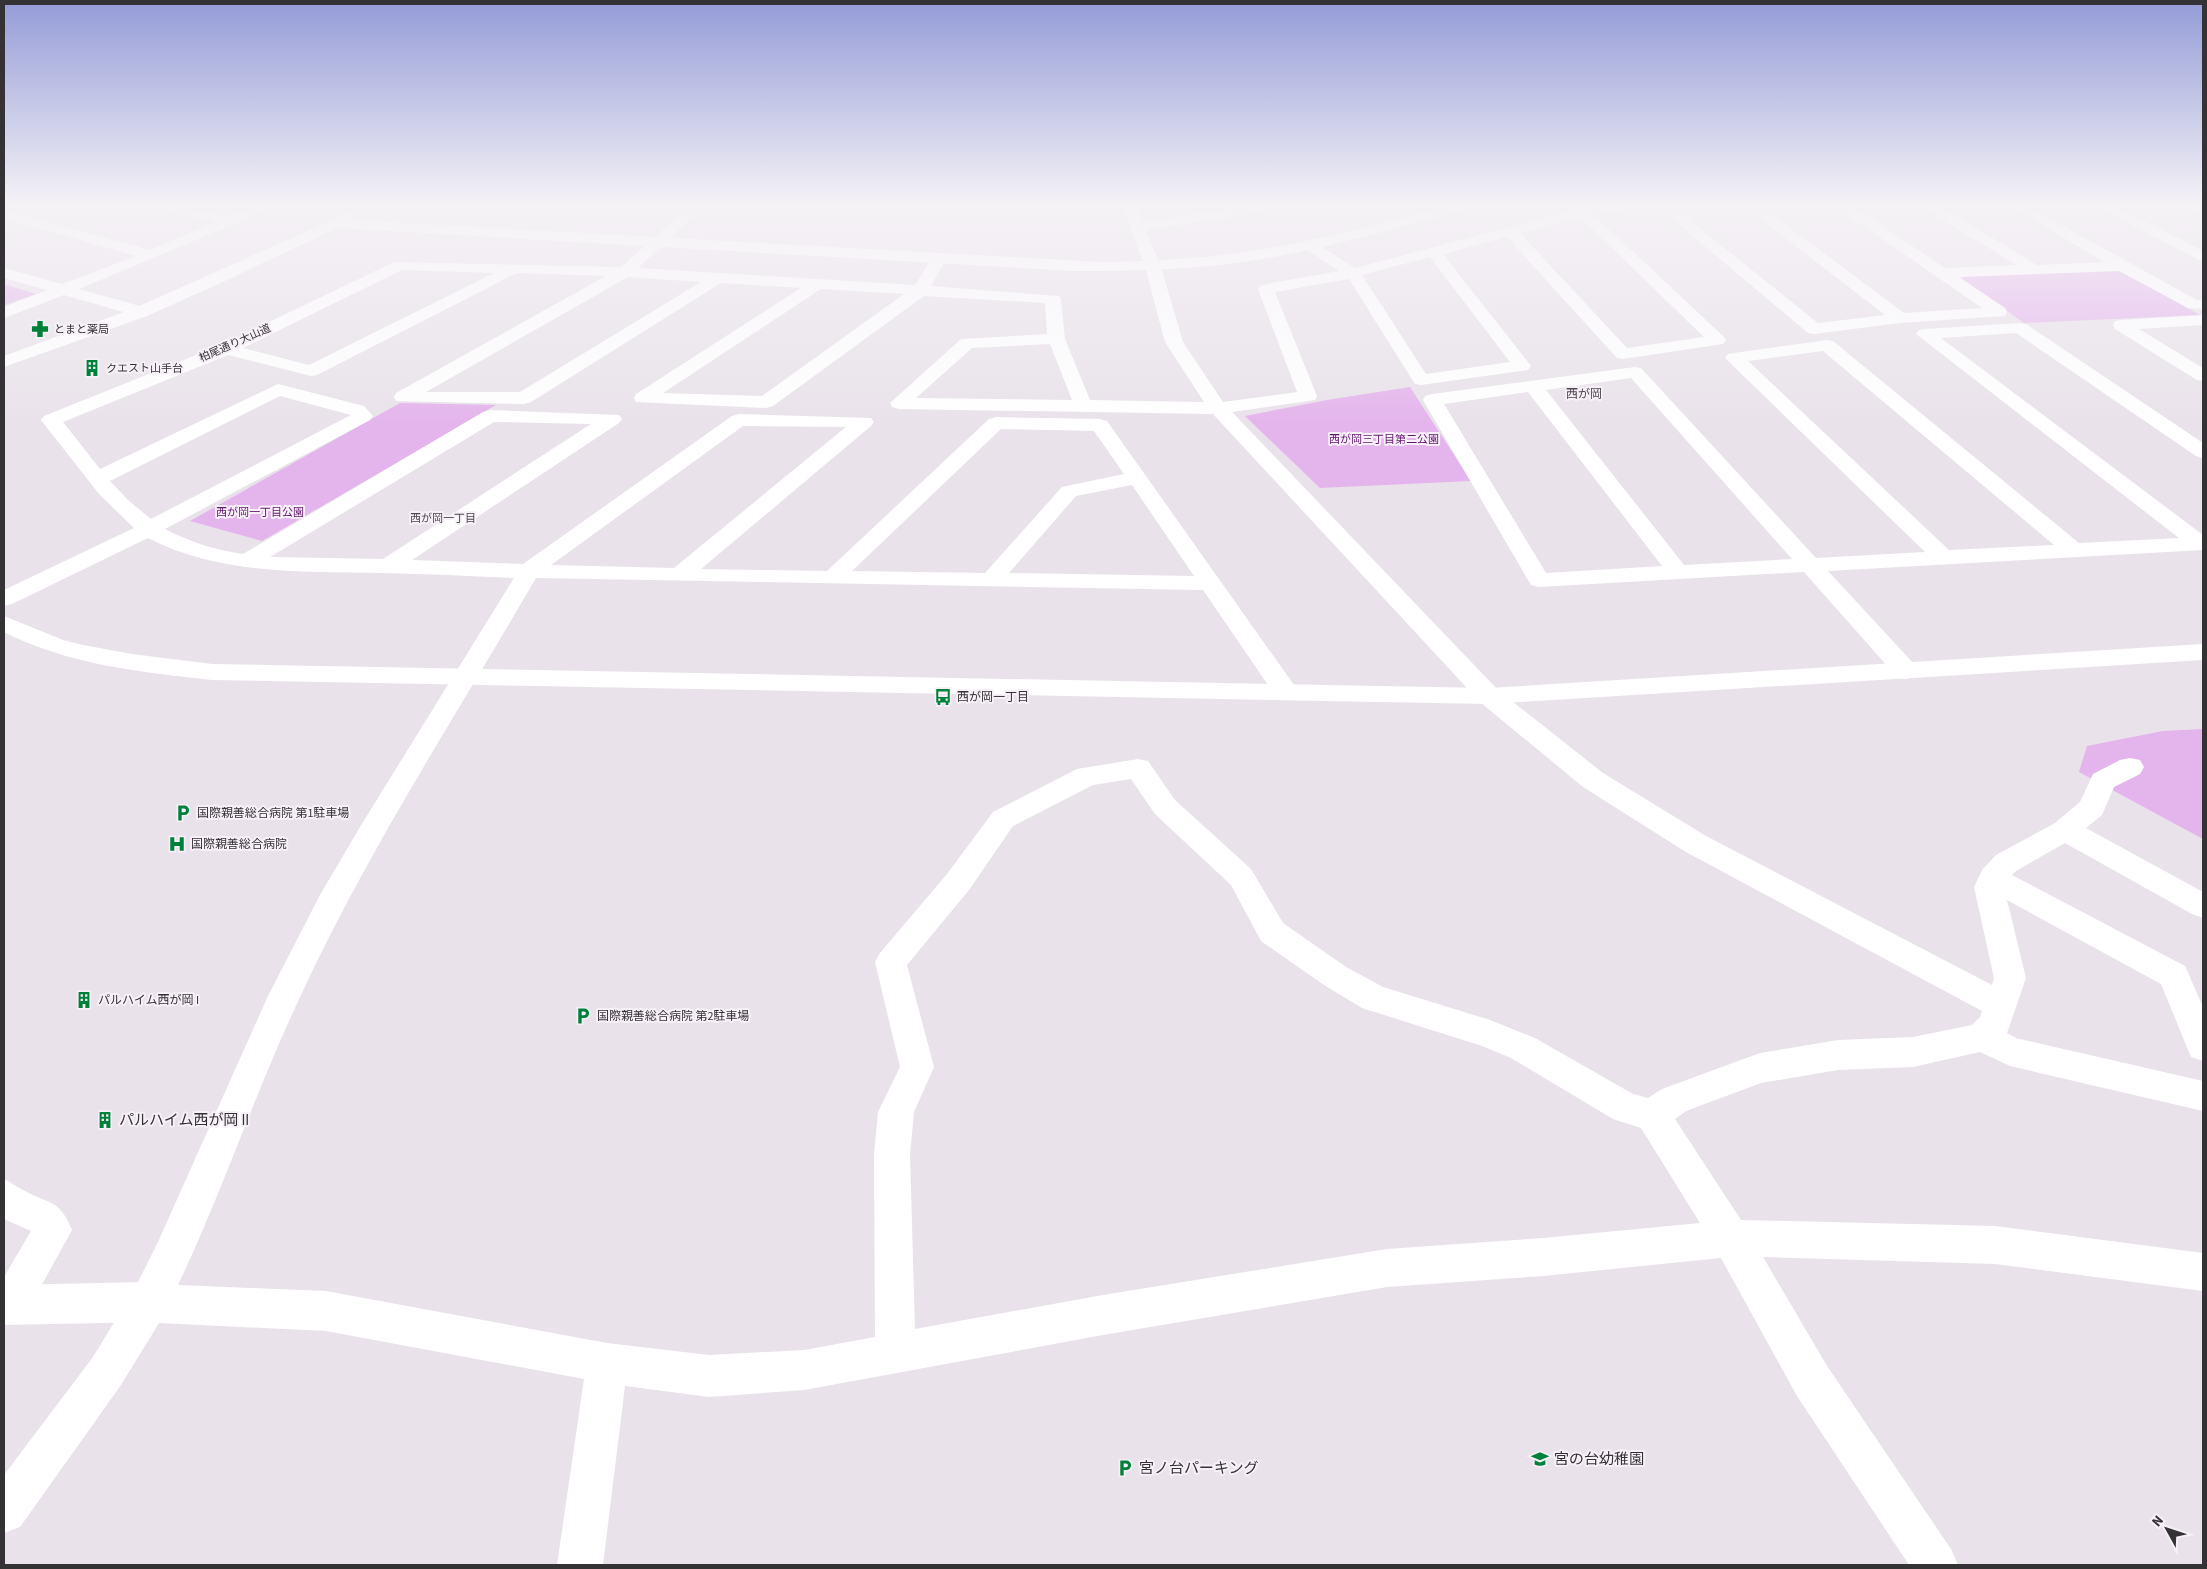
<svg xmlns="http://www.w3.org/2000/svg" width="2207" height="1569" font-family="'Source Sans 3','Noto Sans JP',sans-serif">
	<style>
		.green { fill: #e4b4ec }
		.lines { fill: none; stroke-linecap: round; stroke-linejoin: round }
		.street { fill: #fff; fill-rule: evenodd }
		.secondary { fill: #fff; fill-rule: evenodd }
		.labels { text-anchor: middle; dominant-baseline: central; stroke-width: 4; stroke-linejoin: round; paint-order: stroke }
		.far-poi-label { font-size: 11px; fill: #353235; stroke: #f7f0f8; text-anchor: start }
		.far-street-label { font-size: 11px; fill: #353235; stroke: #f7f0f8 }
		.far-park-label { font-size: 11px; fill: #63166f; stroke: #f7f0f8 }
		.far-neighbourhood-label { font-size: 11px; fill: #4e484f; stroke: #f7f0f8 }
		.far-quarter-label { font-size: 12px; fill: #4e484f; stroke: #f7f0f8 }
		.poi-label { font-size: 12px; fill: #353235; stroke: #f7f0f8; text-anchor: start }
		.near-poi-label { font-size: 15px; fill: #353235; stroke: #f7f0f8; text-anchor: start }
	</style>
	<rect width="100%" height="100%" fill="#e9e2ea"/>
	<g class="green">
		<polygon points="2114,270 2126,273 2200,315 2024,323 1962,279 1963,276"/>
		<polygon points="4,284 36,294 4,305"/>
		<polygon points="1410,387 1471,481 1320,488 1245,416 1327,400"/>
		<polygon points="400,403 496,405 262,541 190,521"/>
		<polygon points="2203,729 2203,839 2079,772 2087,746 2163,731"/>
	</g>
	<g class="lines">
		<g class="street">
			<polygon points="157,206 180,206 228,217 254,206 272,206 270,209 79,289 147,308 149,312 147,316 141,317 64,295 4,318 4,307 47,290 4,278 4,268 62,284 136,256 4,218 4,210 150,250 215,222 159,209"/>
			<path d="M689 206H704L638 268 915 285 933 256H943L946 259 931 286 1059 296 1061 299 1065 339 1090 400 1204 402 1165 342 1145 267 1122 206H1136L1143 222 1244 206H1269L1267 209 1229 217 1146 230 1161 267 1183 342 1223 402 1297 392 1258 289 1260 286 1266 284 1339 271 1304 248 1301 245 1304 242H1314L1355 268 1570 211 1564 206 1585 207 1632 206 1630 209 1625 210 1594 215 1723 336 1726 340 1723 344 1623 359 1617 358 1507 237 1443 254 1528 362 1531 366 1528 370 1421 385 1415 384 1349 279 1275 292 1317 396 1315 400 1232 412 1498 690 1603 773 1706 836 1992 985 1994 978 1974 887 1982 870 1996 855 2055 823 2080 802 2093 774 2120 760 2130 758 2140 760 2144 767 2140 774 2114 787 2102 815 2086 828 2203 892V918L2192 914 2065 843 2016 871 2012 875 2185 966 2203 1007V1061L2191 1057 2161 984 2007 900 2026 978 2007 1033 2016 1038 2203 1081V1111L2010 1066 1980 1052 1913 1067 1838 1070 1761 1083 1686 1111 1675 1119 1741 1220 1995 1226 2203 1253V1291L1995 1264 1763 1257 1827 1366 1951 1549 1958 1565H1909L1797 1396 1721 1258 1543 1276 1387 1287 1103 1335 804 1390 709 1397 625 1386 603 1565H557L584 1379 326 1331 159 1323 121 1385 20 1527 4 1533V1475L93 1357 135 1288 158 1242 268 996 320 895 360 827 514 578C470 576 427 574 384 573 303 571 222 576 148 538L12 604 4 606V590L134 528 99 494 41 420 44 416 221 345 394 262 621 267ZM1580 217 1704 337 1627 348 1520 233ZM1430 257 1510 362 1426 374 1362 275ZM402 270 494 273 309 365 243 348ZM517 273 606 276 396 393 394 397 396 401 524 404 531 402 721 283 801 288 636 394 634 398 636 402 766 408 773 406 924 296 1045 303 1047 334 961 339 890 403 892 407 899 409 1213 414 1480 702 1583 787 1686 852 1982 1011 1980 1017 1972 1025 1913 1037 1838 1040 1760 1053 1662 1089 1648 1098 1633 1094 1535 1038 1490 1020 1383 987 1346 967 1283 923 1251 869 1175 800 1148 761 1138 759 1077 769 993 812 947 874 880 953 875 962 900 1067 878 1112 874 1155 875 1337 804 1350 709 1355 607 1343 326 1291 178 1285C223 1190 256 1090 301 995 368 850 456 716 536 578L1203 590 1277 698 1286 700 1295 698 1299 692 1107 421 1100 419 996 417 989 419 827 571 701 569 871 426 874 422 871 418 739 414 732 416 523 564 412 560 619 423 622 419 619 415 490 410 483 412 243 554C215 550 190 542 165 529L370 420 373 416 364 406 278 384 100 469 63 422 228 355 311 376 317 375ZM628 277 701 282 520 392H426ZM821 289 904 294 762 396 663 393ZM1050 344 1072 400 916 398 972 348ZM280 396 351 415 151 519 129 501 110 481ZM494 422 591 424 383 559 270 557ZM743 426 846 427 674 568 551 565ZM1001 429 1094 431 1124 474 1062 487 985 573 852 571ZM1132 485 1194 576 1009 573 1076 496ZM1131 779 1155 814 1231 885 1261 941 1324 985 1362 1008 1482 1046 1511 1058 1613 1119 1641 1128 1700 1223 1543 1238 1387 1249 1103 1295 915 1329 910 1155 914 1112 934 1067 907 965 969 890 1013 826 1093 785Z"/>
			<polygon points="1657,206 1672,206 1818,323 1885,315 1748,209 1746,206 1761,206 1904,313 1982,308 1839,209 1837,206 1853,206 1945,268 2016,265 1926,209 1924,206 1940,206 2037,265 2104,262 2011,206 2027,206 2197,300 2203,299 2203,309 2188,308 2119,271 1959,277 2005,308 2007,312 2005,316 1900,323 1814,334 1808,333"/>
			<polygon points="2099,206 2116,206 2203,251 2203,262 2101,209"/>
			<polygon points="2187,206 2203,206 2203,214 2189,209"/>
			<polygon points="2203,315 2203,325 2139,329 2203,368 2203,381 2197,380 2115,329 2113,325 2115,321 2121,320"/>
			<path d="M2020 323 2026 324 2203 443V458L2196 456 2016 333 1941 338 2203 535V550L1828 571 1915 665 1918 671 1915 677 1906 679 1897 677 1804 572 1539 587 1531 585 1423 400 1425 396 1432 394 1635 367 1641 368 1816 558 1925 552 1725 358 1728 354 1734 353 1827 340 1833 341 2079 543 2179 538 1916 334 1919 330 1925 329ZM1823 351 2054 545 1949 550 1748 361ZM1631 378 1792 559 1684 565 1546 390ZM1528 392 1662 566 1546 573 1444 404Z"/>
			<path d="M4 1179C12 1183 17 1187 25 1191 51 1205 59 1199 72 1230L23 1319 9 1325 4 1323V1277L31 1231 4 1219Z"/>
		</g>
		<g class="secondary">
			<path d="M1447 206H1469L1467 209C1395 228 1323 250 1250 261 1191 270 1131 271 1072 271L337 228 225 281 147 316 4 367V356L135 308 352 211 359 215 354 220 1102 262C1162 261 1221 258 1280 246 1337 236 1392 220 1447 206Z"/>
			<path d="M4 616 63 640 83 645 132 654 212 664 1489 688 2203 644V660L1489 704 212 680C141 672 69 665 4 632Z"/>
			<polygon points="149,1282 163,1288 169,1302 163,1316 149,1322 4,1325 4,1285"/>
		</g>
	</g>
	<linearGradient id="sky" x2="0" y2="1"><stop stop-color="#949cd8"/><stop offset="0.48" stop-color="#f5f2f6"/><stop offset="1" stop-color="#f5f2f6" stop-opacity="0"/></linearGradient>
	<rect width="2207" height="425" fill="url(#sky)"/>
	<defs>
		<g id="pharmacy-bare" transform="scale(1.35)"><path d="M-2-6h4v4h4v4h-4v4h-4v-4h-4v-4h4Z" fill="#00813a" stroke="#f7f0f8" stroke-width="2.5" paint-order="stroke"/></g>
		<g id="building-bare" transform="scale(1.35)"><path d="M-4-6H4V6H1V3H-1V6H-4ZM-2.5-4.3h1.7v1.8h-1.7ZM.8-4.3h1.7v1.8H.8ZM-2.5-1h1.7V.8h-1.7ZM.8-1h1.7V.8H.8Z" fill="#00813a" stroke="#f7f0f8" stroke-width="2.5" paint-order="stroke"/></g>
		<g id="bus-bare" transform="scale(1.35)"><path d="M-5-6H5V4H4V6H2V4H-2V6H-4V4H-5ZM-3.5-4V0h7V-4ZM-3.5 1.2v1.5H-2V1.2ZM2 1.2v1.5H3.5V1.2Z" fill="#00813a" stroke="#f7f0f8" stroke-width="2.5" paint-order="stroke"/></g>
		<g id="parking-bare" transform="scale(1.35)"><path d="M-3.5-5.5H1a3.5 3.5 0 0 1 0 7H-1V5.5H-3.5ZM-1-3.4V-.6H.8a1.4 1.4 0 0 0 0-2.8Z" fill="#00813a" stroke="#f7f0f8" stroke-width="2.5" paint-order="stroke"/></g>
		<g id="hospital-bare" transform="scale(1.35)"><path d="M-5-5h3v3.5h4V-5h3V5h-3V1.5h-4V5h-3Z" fill="#00813a" stroke="#f7f0f8" stroke-width="2.5" paint-order="stroke"/></g>
		<g id="school-bare" transform="scale(1.35)"><path d="M0-5L7-2L0 1L-7-2ZM-4 1L0 2.5L4 1V4Q0 6-4 4Z" fill="#00813a" stroke="#f7f0f8" stroke-width="2.5" paint-order="stroke"/></g>
	</defs>
	<g fill-rule="evenodd">
		<use href="#pharmacy-bare" x="40" y="329"/>
		<use href="#building-bare" x="92" y="368"/>
		<use href="#bus-bare" x="943" y="697"/>
		<use href="#parking-bare" x="183" y="813"/>
		<use href="#hospital-bare" x="177" y="844"/>
		<use href="#building-bare" x="84" y="1000"/>
		<use href="#parking-bare" x="583" y="1016"/>
		<use href="#building-bare" x="105" y="1120"/>
		<use href="#school-bare" x="1540" y="1459"/>
		<use href="#parking-bare" x="1125" y="1468"/>
	</g>
	<g class="labels">
		<g class="far-poi-label">
			<text x="54" y="329">とまと薬局</text>
			<text x="106" y="368">クエスト山手台</text>
		</g>
		<g class="far-street-label">
			<text transform="translate(235 343) rotate(-24)">柏尾通り大山道</text>
		</g>
		<g class="far-park-label">
			<text x="1384" y="439">西が岡三丁目第二公園</text>
			<text x="260" y="512">西が岡一丁目公園</text>
		</g>
		<g class="far-neighbourhood-label">
			<text x="443" y="518">西が岡一丁目</text>
		</g>
		<g class="far-quarter-label">
			<text x="1584" y="394">西が岡</text>
		</g>
		<g class="poi-label">
			<text x="957" y="697">西が岡一丁目</text>
			<text x="197" y="813">国際親善総合病院 第1駐車場</text>
			<text x="191" y="844">国際親善総合病院</text>
			<text x="98" y="1000">パルハイム西が岡 I</text>
			<text x="597" y="1016">国際親善総合病院 第2駐車場</text>
		</g>
		<g class="near-poi-label">
			<text x="119" y="1120">パルハイム西が岡 II</text>
			<text x="1554" y="1459">宮の台幼稚園</text>
			<text x="1139" y="1468">宮ノ台パーキング</text>
		</g>
	</g>
	<rect width="2207" height="1569" fill="none" stroke="#353235" stroke-width="10"/>
	<g transform="translate(2167 1529) rotate(310)" stroke="#f7f0f8" stroke-width="4" paint-order="stroke">
	<path d="M0-4L9 19L0 12L-9 19Z" fill="#353235"/>
	<text y="-8" font-size="14" font-weight="bold" text-anchor="middle" fill="#353235">N</text>
	</g>
</svg>
